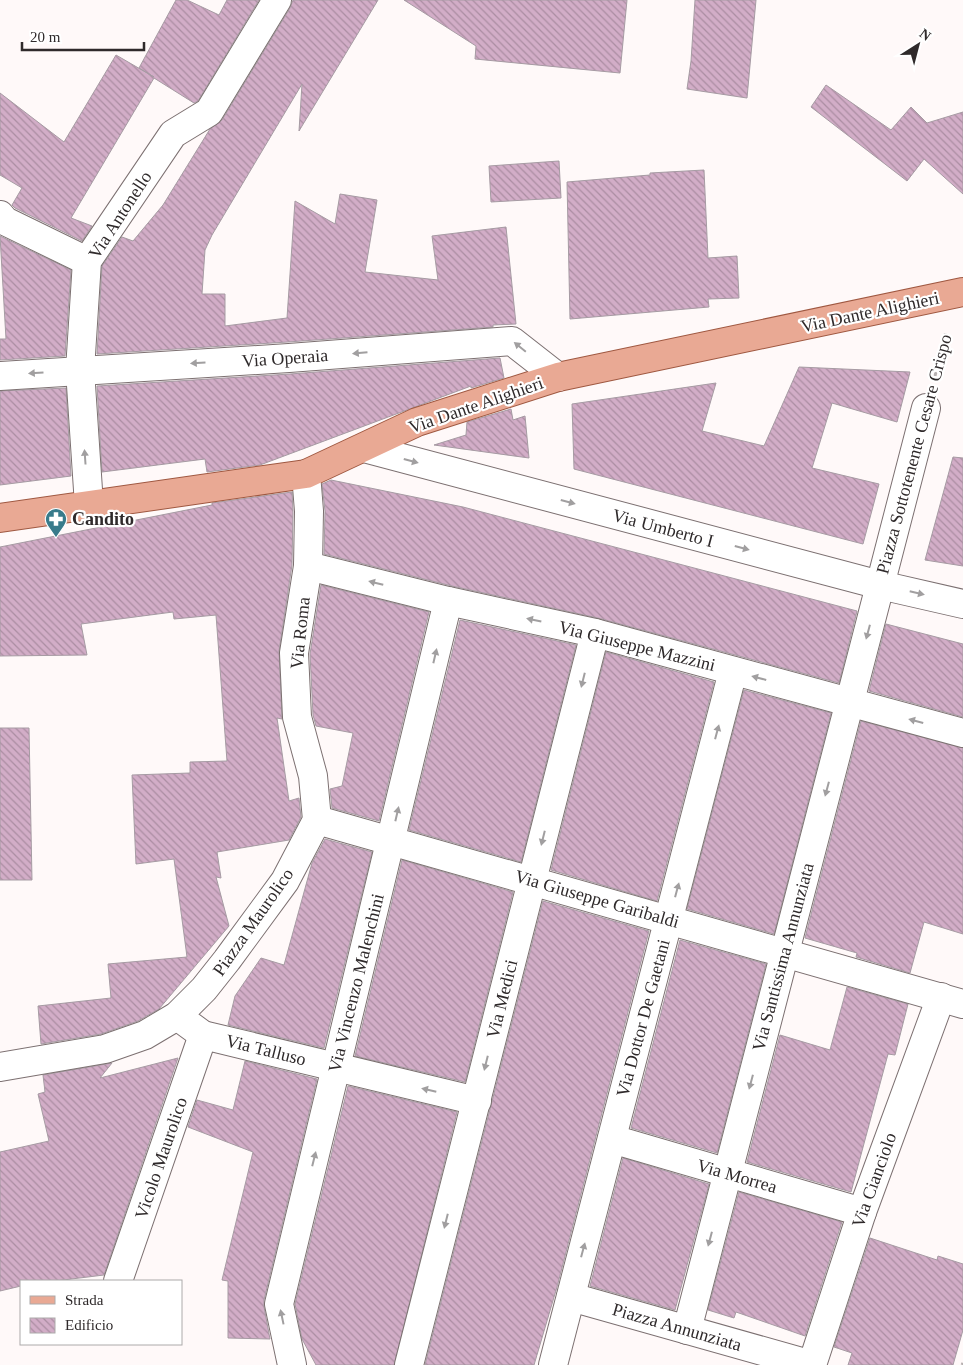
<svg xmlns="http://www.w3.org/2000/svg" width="963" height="1365" font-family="'Times New Roman',serif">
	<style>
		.building { fill: url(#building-back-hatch); stroke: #a69ba3 }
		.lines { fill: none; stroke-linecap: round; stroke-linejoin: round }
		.street-casing { stroke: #7c7071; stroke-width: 30 }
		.secondary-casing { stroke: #7c7071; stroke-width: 30 }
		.primary-casing { stroke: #9f5841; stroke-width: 30 }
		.path { stroke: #b6b0b0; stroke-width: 3; stroke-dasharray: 4 4; stroke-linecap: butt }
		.street { stroke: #fff; stroke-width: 28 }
		.secondary { stroke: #fff; stroke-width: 28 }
		.primary { stroke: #e9a994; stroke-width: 28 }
		.oneway { fill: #a19fa0 }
		.labels { text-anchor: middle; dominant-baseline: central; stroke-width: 4.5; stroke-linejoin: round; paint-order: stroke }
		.street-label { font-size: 18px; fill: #2f2a2b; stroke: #fff }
		.poi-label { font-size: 18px; font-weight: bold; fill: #2f2a2b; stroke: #fff; text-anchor: start }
	</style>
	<defs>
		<pattern id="building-back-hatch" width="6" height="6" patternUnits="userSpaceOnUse" patternTransform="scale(1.25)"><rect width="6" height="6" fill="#d2adc7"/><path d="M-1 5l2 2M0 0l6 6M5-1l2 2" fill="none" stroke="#ab8da2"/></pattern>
	</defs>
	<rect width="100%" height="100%" fill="#fff9f9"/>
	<g class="building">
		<polygon points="176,0 187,0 219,15 227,0 259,0 198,101 194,103 154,78 71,218 92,226 82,241 15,208 12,205 22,188 0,175 0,93 64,142 116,55 154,77 139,68"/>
		<polygon points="293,0 378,0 299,131 302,84 268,141 212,235 205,250 202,294 225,294 225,326 287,318 295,201 335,224 340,194 377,200 365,272 438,280 432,236 506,227 516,324 493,325 493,327 288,342 97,354 102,266 122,237 133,241 163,205 210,129 222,120 290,8"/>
		<polygon points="404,0 627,0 620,73 475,59 476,46"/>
		<polygon points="695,0 756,0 747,98 687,89 691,61"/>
		<polygon points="826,85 891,130 911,107 927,123 963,112 963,194 924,159 907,181 811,107"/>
		<polygon points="559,161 561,198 491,202 489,166"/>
		<polygon points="704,170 708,258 737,256 739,298 708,299 709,307 570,319 567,182 650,175 650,173"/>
		<polygon points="0,236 71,270 65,356 0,360 0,339 6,339"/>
		<polygon points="500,358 504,378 471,388 471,386 260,465 207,472 205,459 102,472 97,386 290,374"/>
		<polygon points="799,367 910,372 897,422 832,403 812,468 879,484 863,544 574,469 572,404 716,383 702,431 764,446"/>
		<polygon points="66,388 71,476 0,485 0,391"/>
		<polygon points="511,409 513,420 525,416 529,458 434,445 466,435 467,422"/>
		<polygon points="953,457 963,458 963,566 925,560"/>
		<polygon points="331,480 463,507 857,611 839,683 598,618 452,586 324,554 325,511 322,484"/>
		<polygon points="292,492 293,511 292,565 279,651 282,719 277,718 289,801 299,798 301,817 289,840 217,852 221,878 216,877 229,926 159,1009 138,1021 101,1034 41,1044 38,1006 111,998 108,964 187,957 174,859 136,864 132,775 190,773 190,762 227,761 216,615 174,619 173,612 81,624 87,655 0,656 0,547 212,505 212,503"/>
		<polygon points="321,585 429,612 379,821 332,808 330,789 342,786 353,733 316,726 313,715 310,654"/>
		<polygon points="460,620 576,645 521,862 409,830"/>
		<polygon points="886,624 963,644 963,717 869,691"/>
		<polygon points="606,652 714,682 657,901 551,870"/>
		<polygon points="744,690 831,713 774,934 687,909"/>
		<polygon points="861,721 963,748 963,934 924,922 910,973 856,957 857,953 805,938"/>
		<polygon points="0,728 29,728 32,880 0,880"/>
		<polygon points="325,839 372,852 324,1048 228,1025 235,996 261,958 284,965 312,863"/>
		<polygon points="402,860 513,892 465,1082 355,1056"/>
		<polygon points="543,901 649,931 557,1287 534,1365 425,1365"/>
		<polygon points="680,940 766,964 717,1153 631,1128"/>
		<polygon points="847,987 908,1004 895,1055 888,1054 851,1192 747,1162 780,1035 830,1050"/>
		<polygon points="178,1058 104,1275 55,1281 21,1281 21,1286 0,1291 0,1152 49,1141 38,1094 45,1092 43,1075 112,1063 100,1078"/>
		<polygon points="245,1061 317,1079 264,1300 264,1307 270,1339 228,1338 228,1281 222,1280 253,1152 188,1127 197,1100 233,1110"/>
		<polygon points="348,1086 457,1112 394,1365 316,1365 302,1339 295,1304"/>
		<polygon points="623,1158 709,1184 675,1310 590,1286"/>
		<polygon points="739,1192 842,1222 805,1336 736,1312 734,1318 708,1310"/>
		<polygon points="870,1238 937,1260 938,1256 963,1264 963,1330 953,1365 848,1365 852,1353 834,1347"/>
	</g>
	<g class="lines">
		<g class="street-casing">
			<g id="street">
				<polyline points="0,215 5,221 87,261"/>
				<polyline points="0,376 289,358 512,341 558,377"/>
				<polyline points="364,448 880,585 963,604"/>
				<polyline points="89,505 80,370 87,261 173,134 209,112 277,0"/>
				<polyline points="308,566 448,601 595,633 963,733"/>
				<polyline points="317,820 963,1004"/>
				<polyline points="177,1016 203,1035 477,1101"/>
				<polyline points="612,1139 862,1212"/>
				<polyline points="118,1281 203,1035"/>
				<polyline points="571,1297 812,1365"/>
				<polyline points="687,1330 926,408"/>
				<polyline points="292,1365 279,1304 448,601"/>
				<polyline points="409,1365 595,633"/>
				<polyline points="553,1365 733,671"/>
				<polyline points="812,1365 862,1212 941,997"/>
			</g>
		</g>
		<g class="secondary-casing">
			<polyline id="secondary" points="0,1067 105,1049 145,1035 177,1016 204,989 227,960 285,881 317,820 313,776 297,717 294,653 308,566 309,511 306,474"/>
		</g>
		<g class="primary-casing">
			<polyline id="primary" points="0,518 306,474 417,422 558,377 963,292"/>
		</g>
		<g class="path">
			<polyline points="935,376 946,331"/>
			<polyline points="962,1365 963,1363"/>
		</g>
		<use href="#street" class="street"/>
		<use href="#secondary" class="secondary"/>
		<use href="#primary" class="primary"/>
	</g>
	<defs><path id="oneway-solid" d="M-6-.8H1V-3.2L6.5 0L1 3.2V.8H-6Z" transform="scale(1.25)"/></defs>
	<g class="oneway">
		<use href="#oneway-solid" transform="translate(520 347) rotate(-141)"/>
		<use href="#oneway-solid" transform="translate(360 353) rotate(175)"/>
		<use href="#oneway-solid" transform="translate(198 363) rotate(177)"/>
		<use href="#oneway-solid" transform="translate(36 373) rotate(176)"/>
		<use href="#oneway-solid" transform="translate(85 457) rotate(-94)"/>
		<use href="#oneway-solid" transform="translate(411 461) rotate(15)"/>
		<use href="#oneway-solid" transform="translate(568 502) rotate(15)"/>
		<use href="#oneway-solid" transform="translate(742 548) rotate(15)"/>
		<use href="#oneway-solid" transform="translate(376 583) rotate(-166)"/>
		<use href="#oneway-solid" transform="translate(917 593) rotate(13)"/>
		<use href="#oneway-solid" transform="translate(534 620) rotate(-168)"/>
		<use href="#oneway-solid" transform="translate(868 632) rotate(105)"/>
		<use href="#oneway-solid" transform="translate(435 656) rotate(-77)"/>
		<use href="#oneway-solid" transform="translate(759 678) rotate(-165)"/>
		<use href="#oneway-solid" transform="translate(583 680) rotate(104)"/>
		<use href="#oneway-solid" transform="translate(916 721) rotate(-165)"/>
		<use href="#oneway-solid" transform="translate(717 732) rotate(-75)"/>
		<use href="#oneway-solid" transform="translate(827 789) rotate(105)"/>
		<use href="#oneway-solid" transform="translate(397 814) rotate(-77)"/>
		<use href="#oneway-solid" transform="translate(543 838) rotate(104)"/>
		<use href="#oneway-solid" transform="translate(677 890) rotate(-75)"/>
		<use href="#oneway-solid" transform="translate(486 1063) rotate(104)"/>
		<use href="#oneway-solid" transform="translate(751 1082) rotate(105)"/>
		<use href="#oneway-solid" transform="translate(429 1090) rotate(-167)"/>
		<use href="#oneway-solid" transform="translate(314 1159) rotate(-76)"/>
		<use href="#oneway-solid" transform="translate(446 1221) rotate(104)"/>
		<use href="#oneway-solid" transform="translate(710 1239) rotate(105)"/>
		<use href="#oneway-solid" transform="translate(583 1250) rotate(-75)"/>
		<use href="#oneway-solid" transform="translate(282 1317) rotate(-102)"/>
	</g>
	<defs>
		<g id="pharmacy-pin" transform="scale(1.125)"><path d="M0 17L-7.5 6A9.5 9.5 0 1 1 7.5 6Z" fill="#387b8b" stroke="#fff"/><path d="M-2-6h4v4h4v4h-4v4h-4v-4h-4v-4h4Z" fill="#fff"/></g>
	</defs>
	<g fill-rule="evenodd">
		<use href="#pharmacy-pin" x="56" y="519"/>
	</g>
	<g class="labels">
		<g class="street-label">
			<text transform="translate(120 215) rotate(-57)">Via Antonello</text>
			<text transform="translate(870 312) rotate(-12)">Via Dante Alighieri</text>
			<text transform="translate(285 358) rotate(-4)">Via Operaia</text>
			<text transform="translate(476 405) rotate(-19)">Via Dante Alighieri</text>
			<text transform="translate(914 454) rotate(-75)">Piazza Sottotenente Cesare Crispo</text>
			<text transform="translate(663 528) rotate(15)">Via Umberto I</text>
			<text transform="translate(300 633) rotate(-84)">Via Roma</text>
			<text transform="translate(637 646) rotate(14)">Via Giuseppe Mazzini</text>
			<text transform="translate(597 899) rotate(16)">Via Giuseppe Garibaldi</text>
			<text transform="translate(253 922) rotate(-55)">Piazza Maurolico</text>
			<text transform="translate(783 957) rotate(-75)">Via Santissima Annunziata</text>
			<text transform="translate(356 983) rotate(-76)">Via Vincenzo Malenchini</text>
			<text transform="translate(502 999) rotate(-76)">Via Medici</text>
			<text transform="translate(643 1018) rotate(-75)">Via Dottor De Gaetani</text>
			<text transform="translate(266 1050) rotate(14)">Via Talluso</text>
			<text transform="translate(161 1158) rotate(-71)">Vicolo Maurolico</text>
			<text transform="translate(737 1176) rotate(16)">Via Morrea</text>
			<text transform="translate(874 1180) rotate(-70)">Via Cianciolo</text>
			<text transform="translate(677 1327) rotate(16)">Piazza Annunziata</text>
		</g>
		<g class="poi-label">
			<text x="72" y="519">Candito</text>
		</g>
	</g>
	<rect x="20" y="1280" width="162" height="65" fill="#ffffff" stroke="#acaaaa"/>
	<rect x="30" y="1296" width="25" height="8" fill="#e9a994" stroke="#acaaaa"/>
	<text x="65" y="1305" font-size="15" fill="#2f2a2b">Strada</text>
	<rect x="30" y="1318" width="25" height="15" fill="url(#building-back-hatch)" stroke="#acaaaa"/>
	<text x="65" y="1330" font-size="15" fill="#2f2a2b">Edificio</text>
	<g transform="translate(918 45) rotate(36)" stroke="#ffffff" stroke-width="4" paint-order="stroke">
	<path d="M0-4L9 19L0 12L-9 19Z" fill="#2f2a2b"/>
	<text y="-8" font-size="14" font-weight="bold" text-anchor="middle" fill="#2f2a2b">N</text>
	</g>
	<path d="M22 42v8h122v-8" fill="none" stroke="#2f2a2b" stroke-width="2.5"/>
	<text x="30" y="42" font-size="15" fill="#2f2a2b" stroke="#ffffff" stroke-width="4" paint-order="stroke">20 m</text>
</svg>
